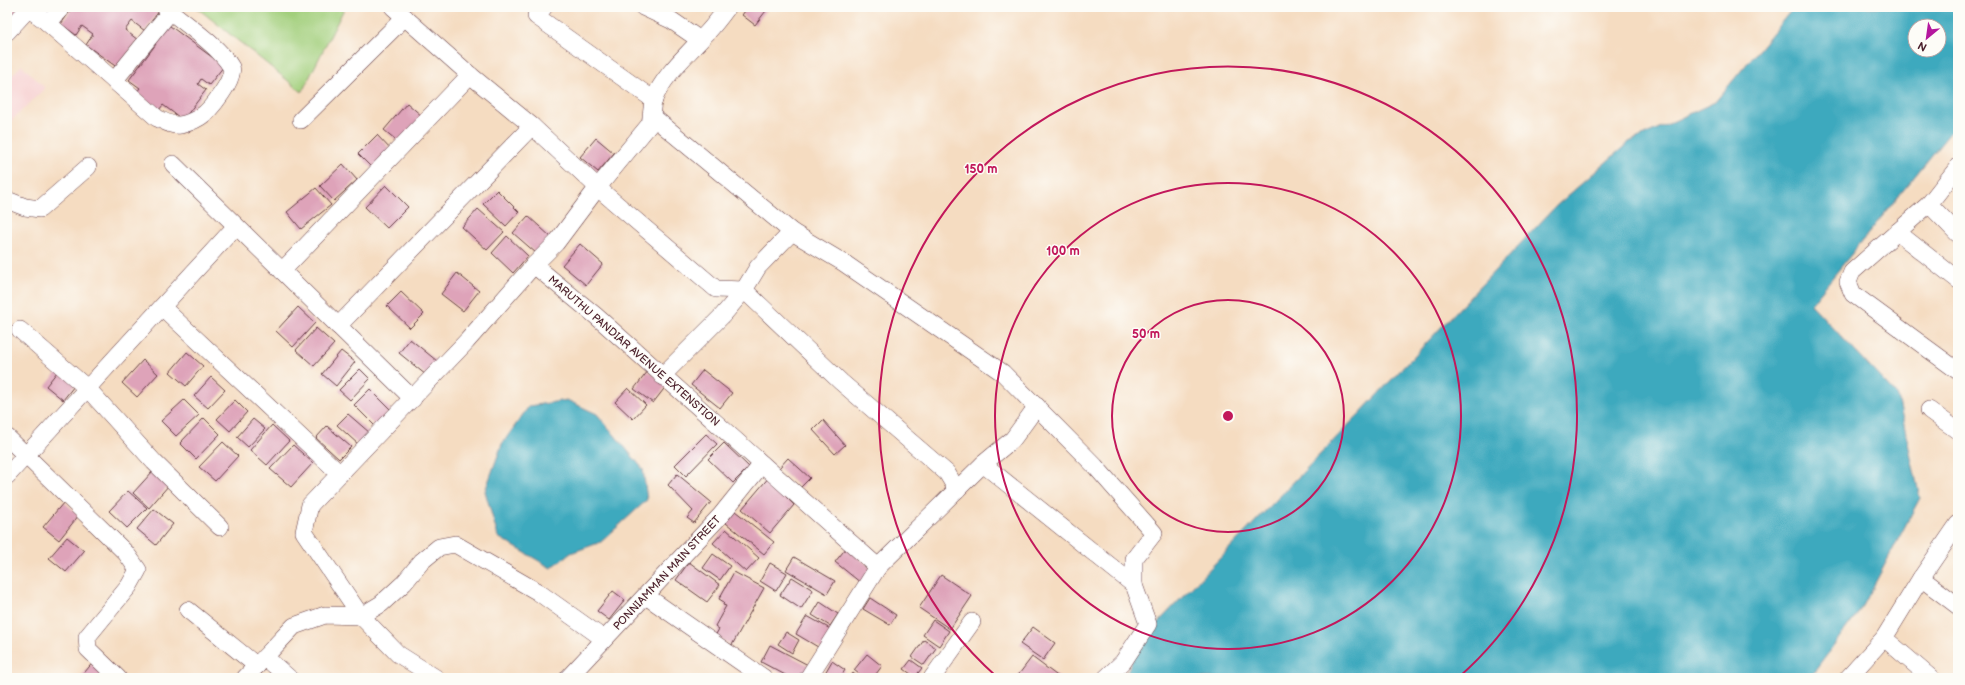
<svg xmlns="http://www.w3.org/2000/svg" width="1965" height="685" font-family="'Balsamiq Sans',sans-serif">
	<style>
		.built { fill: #f7cfd0 }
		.green { fill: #a2cf7c; stroke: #767754 }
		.water { fill: #3ea9be; stroke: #446474; fill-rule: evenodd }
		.building { fill: #dea3b9 }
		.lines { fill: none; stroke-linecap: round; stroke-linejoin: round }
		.minor-casing { stroke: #643b42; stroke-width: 18 }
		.minor { stroke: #fff; stroke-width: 17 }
		.ring { fill: none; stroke: #c2185b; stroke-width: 2 }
		.labels { text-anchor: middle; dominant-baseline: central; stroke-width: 3; stroke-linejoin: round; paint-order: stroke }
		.street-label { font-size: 11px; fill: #4a1f2b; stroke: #fdfcf7 }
		.centre { fill: #c2185b; stroke: #fdfcf7; stroke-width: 2 }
		.ring-label { font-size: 12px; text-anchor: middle; font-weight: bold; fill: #c2185b; stroke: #fdfcf7; stroke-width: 3; stroke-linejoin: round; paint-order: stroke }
	</style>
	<rect width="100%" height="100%" fill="#fdfcf7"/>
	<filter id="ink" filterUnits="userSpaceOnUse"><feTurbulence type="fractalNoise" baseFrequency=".025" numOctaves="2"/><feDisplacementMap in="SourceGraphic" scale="8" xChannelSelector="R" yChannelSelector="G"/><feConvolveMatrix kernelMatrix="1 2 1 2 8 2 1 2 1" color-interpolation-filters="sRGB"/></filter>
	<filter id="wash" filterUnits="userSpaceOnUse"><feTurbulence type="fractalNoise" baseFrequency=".012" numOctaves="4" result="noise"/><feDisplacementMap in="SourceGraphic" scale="16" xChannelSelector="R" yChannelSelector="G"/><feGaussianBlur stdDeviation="0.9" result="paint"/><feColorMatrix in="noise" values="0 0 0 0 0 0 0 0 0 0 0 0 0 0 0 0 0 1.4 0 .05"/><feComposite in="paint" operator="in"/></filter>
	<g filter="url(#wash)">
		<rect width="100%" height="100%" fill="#f5dcc1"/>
		<polygon class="built" points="22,65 45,88 7,125 7,80"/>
		<polygon class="green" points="196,7 345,7 302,92"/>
		<g class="water">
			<path d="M1794 7H1958V123L1811 304 1898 397 1920 498 1863 606 1809 678H1125L1138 643 1359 414 1556 206 1629 142 1715 102ZM1915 26H1939V50H1915Z"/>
			<polygon points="567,400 597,414 643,469 647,500 601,542 571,553 551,568 498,537 485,491 502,444 529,406"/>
		</g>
		<g id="blocks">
			<g class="building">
				<polygon points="7,7 13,7 18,11 7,25"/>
				<polygon points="73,7 153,7 159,11 145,31 132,21 125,30 138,40 118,68 86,45 93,34 82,26 76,35 61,24"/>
				<polygon points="748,7 769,7 755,25 742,15"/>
				<polygon points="166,23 224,66 209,85 201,79 198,84 206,90 183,120 163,105 159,110 136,93 140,88 129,80 156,44 152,41"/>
				<polygon points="407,103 423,117 401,144 384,130"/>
				<polygon points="377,135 392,151 374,170 358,154"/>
				<polygon points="596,138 614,153 598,172 580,157"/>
				<polygon points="343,164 357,180 334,201 320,186"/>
				<polygon points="386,185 408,207 387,228 365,207"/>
				<polygon points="316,188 331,205 301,229 287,212"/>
				<polygon points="497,190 519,212 506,226 483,204"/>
				<polygon points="478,209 504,232 487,250 462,227"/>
				<polygon points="528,216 551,237 536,253 513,233"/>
				<polygon points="507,236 528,256 513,273 492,253"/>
				<polygon points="580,244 603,264 586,285 562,265"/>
				<polygon points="457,273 479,291 463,311 441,294"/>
				<polygon points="401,292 424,314 410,328 387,306"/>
				<polygon points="298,307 315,323 293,347 276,331"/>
				<polygon points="316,328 334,344 314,366 296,350"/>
				<polygon points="410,339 437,361 426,375 399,353"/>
				<polygon points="341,351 355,362 336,386 322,374"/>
				<polygon points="187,352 203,366 186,386 170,372"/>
				<polygon points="143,360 158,374 137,397 122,383"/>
				<polygon points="61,367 78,381 63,400 46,386"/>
				<polygon points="360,369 370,379 350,400 339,390"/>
				<polygon points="703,370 732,393 720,408 691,385"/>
				<polygon points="648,371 667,385 653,403 634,389"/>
				<polygon points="211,377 225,390 208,408 194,396"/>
				<polygon points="628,388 646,405 633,419 615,402"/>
				<polygon points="370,389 391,410 376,427 354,405"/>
				<polygon points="184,400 199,415 176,436 161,421"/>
				<polygon points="235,400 247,412 230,431 217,419"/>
				<polygon points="348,414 370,433 359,445 337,425"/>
				<polygon points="204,418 220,434 196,459 180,443"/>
				<polygon points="253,419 265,429 248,447 237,437"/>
				<polygon points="823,420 845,445 835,454 813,430"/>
				<polygon points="272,425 289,441 267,465 250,450"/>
				<polygon points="327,426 351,447 339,459 316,438"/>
				<polygon points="706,434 717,444 686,476 675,465"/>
				<polygon points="223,442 238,456 215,481 199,467"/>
				<polygon points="724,443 749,467 733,483 708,459"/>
				<polygon points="293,445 313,463 291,487 270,469"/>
				<polygon points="788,458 810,478 800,488 779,468"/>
				<polygon points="153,471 169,485 149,508 133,493"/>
				<polygon points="677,474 711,502 694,523 687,518 693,511 668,485"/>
				<polygon points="770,476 790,492 786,497 794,505 770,533 742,509"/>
				<polygon points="128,491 147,508 127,528 109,511"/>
				<polygon points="64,502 79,515 59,540 43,527"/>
				<polygon points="154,509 173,524 156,545 137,529"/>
				<polygon points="735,511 774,542 764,554 726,523"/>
				<polygon points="726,529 759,558 746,572 713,543"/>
				<polygon points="67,537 84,551 66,572 49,558"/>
				<polygon points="847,547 872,569 861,583 835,562"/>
				<polygon points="713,554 730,566 720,580 703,568"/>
				<polygon points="794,557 835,581 827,594 786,570"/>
				<polygon points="689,562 720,585 707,602 676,580"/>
				<polygon points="770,563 787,573 776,591 760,581"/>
				<polygon points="734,572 764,588 732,645 715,636 719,629 715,626 726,606 723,605 724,602 719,599"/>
				<polygon points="941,575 972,596 950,629 919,608"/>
				<polygon points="792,577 813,590 801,609 780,595"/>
				<polygon points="613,591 625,600 609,620 597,611"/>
				<polygon points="870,598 896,615 890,625 863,609"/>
				<polygon points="820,602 838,614 830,626 812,615"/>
				<polygon points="807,616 834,631 823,650 796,634"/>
				<polygon points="933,620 949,631 939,646 923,635"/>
				<polygon points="1033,627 1055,643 1043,660 1020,644"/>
				<polygon points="786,632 799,640 792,653 778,644"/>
				<polygon points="924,640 936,648 924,665 912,657"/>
				<polygon points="770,645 810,666 803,678 791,678 761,662"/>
				<polygon points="867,654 882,666 873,678 864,678 854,670"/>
				<polygon points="1032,657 1060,678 1016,678"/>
				<polygon points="911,660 922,668 915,677 904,669"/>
				<polygon points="94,661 109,673 105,678 80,678"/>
				<polygon points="832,661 845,670 840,678 822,678"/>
				<polygon points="853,673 859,678 849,678"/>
				<polygon points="903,674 909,678 900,678"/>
			</g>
		</g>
	</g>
	<g filter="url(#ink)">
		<use href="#blocks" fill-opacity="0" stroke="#643b42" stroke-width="1"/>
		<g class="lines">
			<g class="minor-casing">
				<g id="minor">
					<polyline points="393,7 470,75 532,126 606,195 716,289 744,290 841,382 947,473 957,490"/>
					<polyline points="544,7 536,16 654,100"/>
					<polyline points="643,7 671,20 700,40"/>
					<path d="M728 7C720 17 713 27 704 36 687 55 664 75 654 99 651 107 652 116 650 124L598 187 556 243 534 265 596 316 878 567"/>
					<path d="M29 9 43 19 157 118C164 121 171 126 180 125 186 124 195 120 200 117 210 111 236 78 231 67 220 47 183 22 165 7"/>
					<polyline points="49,23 62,7"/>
					<polyline points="7,32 30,7"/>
					<polyline points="114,81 170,12"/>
					<polyline points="652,116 792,232 758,267 744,290 723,315 662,376"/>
					<polyline points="301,120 405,17"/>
					<polyline points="173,164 413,399"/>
					<polyline points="1958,167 1929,204 1958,234"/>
					<polyline points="7,200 25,207 40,209 88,167"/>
					<polyline points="1929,204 1852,272 1848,282 1853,294 1958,371"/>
					<polyline points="792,232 844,263 1003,373 1095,466 1154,533 1134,559 1134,585"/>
					<polyline points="1897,232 1958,280"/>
					<polyline points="282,271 470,75"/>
					<polyline points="162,307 340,474"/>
					<polyline points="338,326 532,126"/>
					<polyline points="20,330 88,389 154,462 220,527"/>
					<polyline points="1037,406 1013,439 983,464 1134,585 1148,624 1123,662 1106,678"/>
					<polyline points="1929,410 1958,431"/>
					<polyline points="7,437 126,553 138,570 129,586 87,637 88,649 118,678"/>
					<polyline points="7,476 236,226"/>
					<polyline points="1921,578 1958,606"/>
					<polyline points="646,596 764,678"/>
					<polyline points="188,610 257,666"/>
					<polyline points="1884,638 1931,678"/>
					<polyline points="265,657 289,678"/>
					<polyline points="245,678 294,626 325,615 361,616 381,604 404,583 422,561 439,547 455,544 538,592 604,639"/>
					<polyline points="436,678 398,654 361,616 304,532 310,505 467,341 534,265"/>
					<polyline points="568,678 721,515 762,464"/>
					<polyline points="808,678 878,567 983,464"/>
					<polyline points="932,678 972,622"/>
					<polyline points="1848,678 1884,638 1921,578 1958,524"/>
				</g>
			</g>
			<use href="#minor" class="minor"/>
		</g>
	</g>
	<g class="ring">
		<circle cx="1228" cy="416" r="116"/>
		<circle cx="1228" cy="416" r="233"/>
		<path d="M997 677A349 349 0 1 1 1459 677"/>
	</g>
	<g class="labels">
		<g class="street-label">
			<text transform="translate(634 351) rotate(41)">MARUTHU PANDIAR AVENUE EXTENSTION</text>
			<text transform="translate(667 573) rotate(-47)">PONNIAMMAN MAIN STREET</text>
		</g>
	</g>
	<circle cx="1228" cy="416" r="6" class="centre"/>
	<g class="ring-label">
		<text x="981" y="173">150 m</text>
		<text x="1063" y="255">100 m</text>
		<text x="1146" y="338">50 m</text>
	</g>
	<rect width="1965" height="685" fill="none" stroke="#fdfcf7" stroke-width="24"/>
	<g transform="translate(1927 38) rotate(209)"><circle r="19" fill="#fdfcf7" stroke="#b5a4a5"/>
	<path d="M0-3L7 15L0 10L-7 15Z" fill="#b5179e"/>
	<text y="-6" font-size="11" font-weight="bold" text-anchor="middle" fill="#4a1f2b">N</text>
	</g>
</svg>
